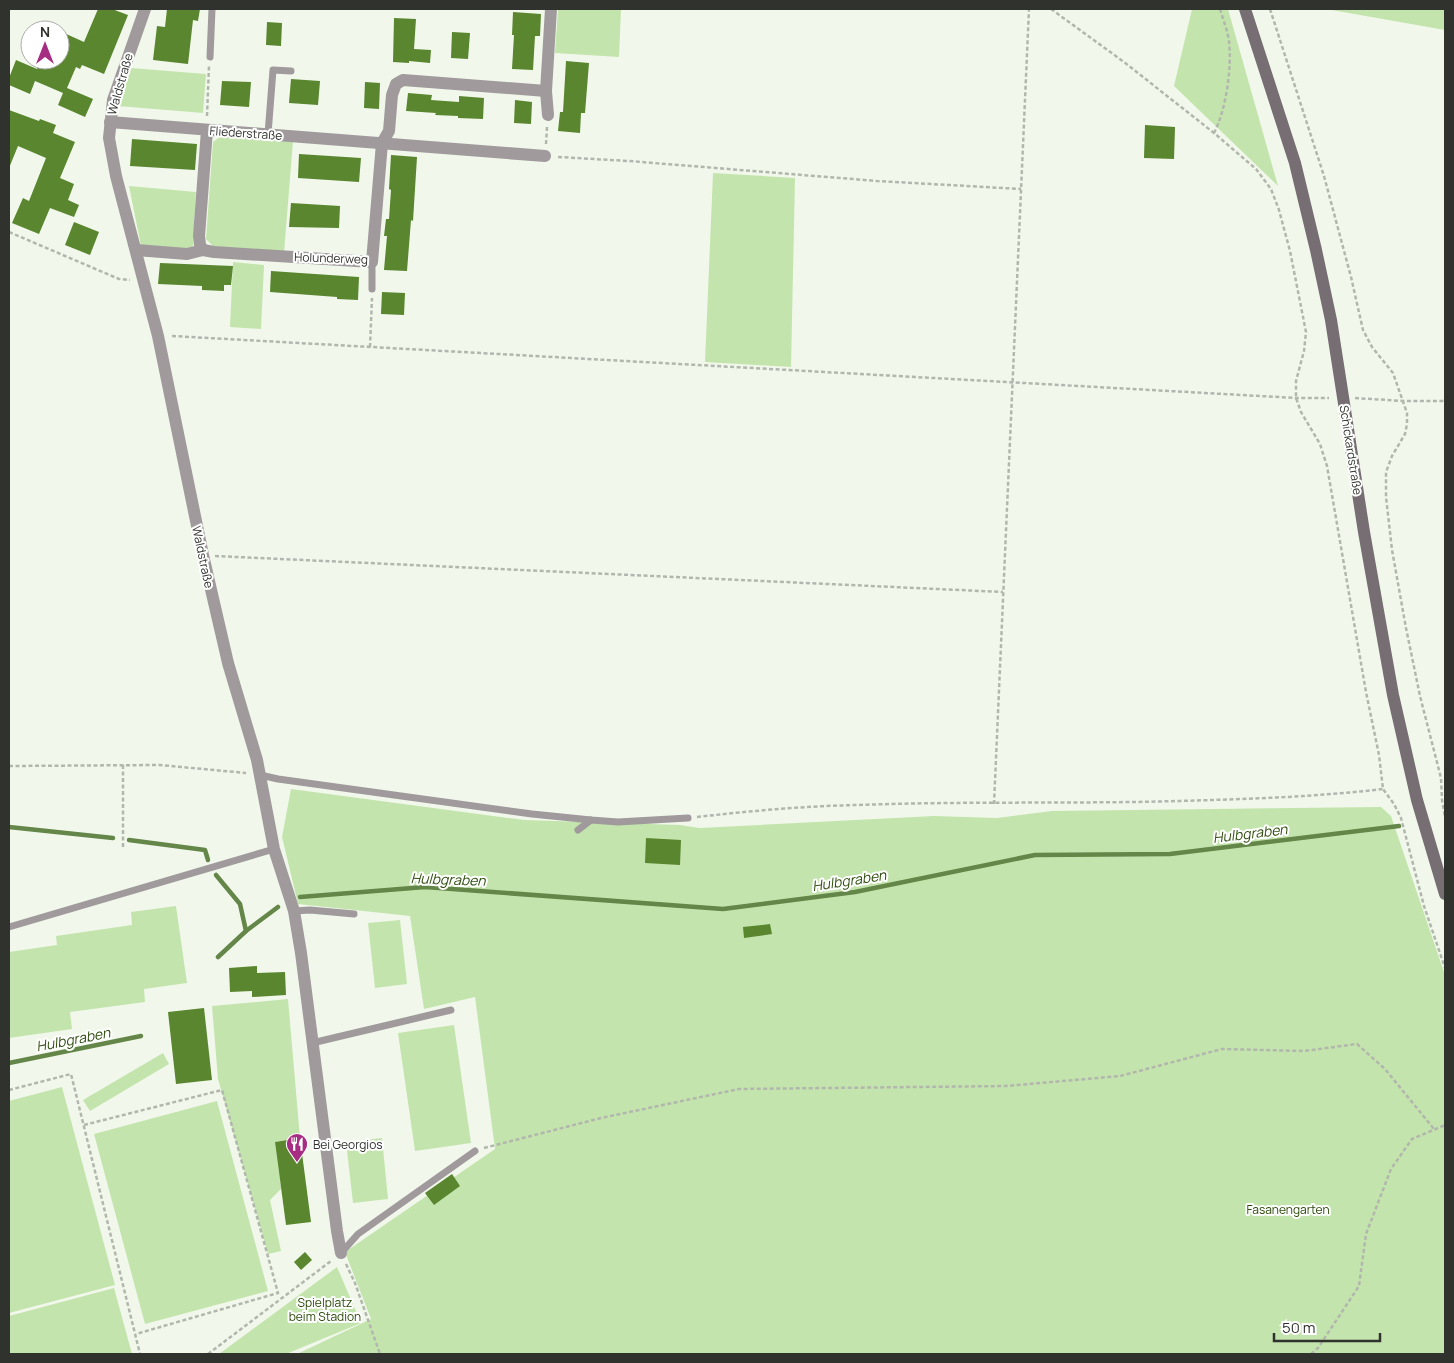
<svg xmlns="http://www.w3.org/2000/svg" width="1454" height="1363" font-family="Manrope,sans-serif">
	<style>
		.green { fill: #c4e4ad }
		.lines { fill: none; stroke-linecap: round; stroke-linejoin: round }
		.stream { stroke: #648648; stroke-width: 4.5 }
		.building { fill: #59862e }
		.path { stroke: #b2b7ad; stroke-width: 2.5; stroke-dasharray: 4 2.5; stroke-linecap: butt }
		.lane { stroke: #a09a9d; stroke-width: 7 }
		.street { stroke: #a09a9d; stroke-width: 12 }
		.secondary { stroke: #776e73; stroke-width: 12 }
		.labels { text-anchor: middle; dominant-baseline: central; stroke-width: 4; stroke-linejoin: round; paint-order: stroke }
		.street-label { font-size: 12px; fill: #2f322d; stroke: #fff }
		.poi-label { font-size: 12px; fill: #2f322d; stroke: #fff; text-anchor: start }
		.park-label { font-size: 12px; fill: #2c4a0a; stroke: #fff }
		.water-label { font-size: 14px; font-style: italic; fill: #2f4d0e; stroke: #fff }
	</style>
	<rect width="100%" height="100%" fill="#f1f8eb"/>
	<g class="green">
		<polygon points="558,9 621,9 619,57 555,53"/>
		<polygon points="1192,9 1228,9 1278,186 1174,86"/>
		<polygon points="1326,9 1445,9 1445,30"/>
		<polygon points="131,68 206,74 203,113 118,106"/>
		<polygon points="221,136 293,141 284,253 214,247 206,239 213,142"/>
		<polygon points="713,173 795,178 791,367 705,362"/>
		<polygon points="129,186 196,192 193,246 188,250 141,246"/>
		<polygon points="233,262 264,265 261,329 230,327"/>
		<polygon points="291,789 524,820 680,825 699,828 934,816 997,818 1052,811 1381,807 1391,816 1445,975 1445,1354 297,1354 371,1319 345,1252 495,1149 475,997 424,1009 410,916 298,904 282,837"/>
		<polygon points="176,906 187,983 144,989 145,1002 70,1012 72,1029 9,1038 9,952 57,945 56,936 132,925 131,912"/>
		<polygon points="400,920 407,984 375,988 368,923"/>
		<polygon points="288,999 300,1138 275,1142 281,1189 270,1200 281,1251 268,1254 218,1079 212,1006"/>
		<polygon points="454,1025 471,1143 415,1151 398,1033"/>
		<polygon points="163,1053 169,1064 90,1111 83,1100"/>
		<polygon points="62,1087 115,1285 9,1313 9,1101"/>
		<polygon points="217,1101 268,1291 145,1324 94,1134"/>
		<polygon points="382,1138 388,1199 353,1203 346,1142"/>
		<polygon points="337,1267 361,1323 286,1354 219,1354"/>
		<polygon points="114,1288 132,1354 9,1354 9,1316"/>
	</g>
	<g class="lines">
		<g class="stream">
			<polyline points="9,827 113,838"/>
			<polyline points="129,840 205,850 208,860"/>
			<polyline points="216,875 240,904 246,931"/>
			<polyline points="300,897 425,887 723,909 855,892 1035,855 1170,854 1399,826"/>
			<polyline points="218,957 246,931 278,907"/>
			<polyline points="9,1063 141,1036"/>
		</g>
	</g>
	<g class="building">
		<polygon points="98,9 112,9 128,15 104,74 82,65 80,69 76,67 67,88 93,99 85,117 58,105 63,93 35,81 30,94 9,85 9,78 16,60 37,69 41,60 60,60 60,42 64,33 84,42"/>
		<polygon points="167,9 200,9 198,21 193,20 188,64 153,60 157,26 165,27"/>
		<polygon points="513,12 541,14 540,36 535,36 533,70 512,69 514,35 512,35"/>
		<polygon points="394,18 416,19 414,49 431,50 430,63 409,61 409,63 393,62"/>
		<polygon points="267,22 282,23 281,46 266,45"/>
		<polygon points="452,32 470,33 468,59 451,58"/>
		<polygon points="566,61 589,63 585,113 581,113 580,133 558,131 560,112 563,112"/>
		<polygon points="291,79 320,81 318,105 289,103"/>
		<polygon points="222,81 251,82 249,107 220,105"/>
		<polygon points="365,82 380,83 379,109 364,108"/>
		<polygon points="408,93 432,95 431,100 459,102 459,96 484,98 483,119 458,118 458,116 435,115 436,113 406,111"/>
		<polygon points="515,100 532,102 531,124 514,123"/>
		<polygon points="9,110 39,121 40,119 56,125 53,133 75,142 60,178 74,184 68,200 79,205 74,217 50,208 39,234 12,223 23,198 29,201 46,158 18,146 9,168"/>
		<polygon points="1145,125 1175,127 1174,159 1144,158"/>
		<polygon points="132,139 197,144 195,170 130,166"/>
		<polygon points="299,154 361,158 359,182 298,178"/>
		<polygon points="391,155 417,157 413,221 411,220 407,271 384,270 387,236 384,236 386,219 389,219 391,190 389,189"/>
		<polygon points="291,203 340,206 339,228 289,227"/>
		<polygon points="74,222 99,232 90,255 65,245"/>
		<polygon points="160,263 233,266 231,285 224,285 224,291 202,290 202,286 158,284"/>
		<polygon points="271,271 359,277 358,300 337,299 337,297 270,292"/>
		<polygon points="382,292 405,293 404,315 381,314"/>
		<polygon points="646,838 681,840 680,865 645,863"/>
		<polygon points="770,924 772,934 744,938 743,927"/>
		<polygon points="257,966 257,973 285,972 286,995 252,997 252,991 230,992 229,968"/>
		<polygon points="204,1008 212,1080 176,1084 168,1012"/>
		<polygon points="300,1138 311,1222 286,1225 275,1142"/>
		<polygon points="452,1174 460,1186 434,1205 425,1193"/>
		<polygon points="305,1252 312,1260 301,1270 294,1262"/>
	</g>
	<g class="lines">
		<g class="path">
			<polyline points="1051,9 1124,62 1214,133 1256,169 1271,189 1279,210 1290,251 1306,332 1304,351 1296,381 1296,398 1301,412 1320,444 1327,466 1366,692 1379,755 1383,789 1394,804 1401,818 1424,906 1445,968"/>
			<polyline points="1270,9 1324,176 1351,277 1363,330 1372,347 1393,373 1407,413 1407,424 1405,434 1392,456 1386,472 1386,497 1392,550 1406,628 1420,696 1441,778 1442,800 1445,817"/>
			<polyline points="207,116 209,66"/>
			<path d="M1214 133C1226 110 1232 68 1229 42 1228 31 1223 20 1220 9"/>
			<polyline points="546,144 547,127"/>
			<polyline points="558,157 629,161 877,181 1021,189"/>
			<polyline points="9,232 119,279 130,280"/>
			<polyline points="172,336 1296,398 1329,398"/>
			<polyline points="370,347 372,298"/>
			<polyline points="1355,398 1404,401 1445,401"/>
			<polyline points="215,556 1003,592"/>
			<polyline points="9,766 160,765 246,773"/>
			<polyline points="994,804 1029,9"/>
			<path d="M697 817C750 811 804 806 858 805 965 801 1072 804 1179 801 1247 799 1315 797 1383 789"/>
			<polyline points="123,847 123,765"/>
			<polyline points="9,1090 71,1074 140,1354"/>
			<polyline points="84,1125 222,1090 278,1293 136,1334"/>
			<polyline points="484,1148 601,1118 739,1089 1006,1086 1120,1076 1222,1049 1304,1051 1357,1044 1385,1069 1434,1129"/>
			<polyline points="346,1264 355,1283 380,1354"/>
			<polyline points="208,1354 331,1261"/>
			<polyline points="1311,1354 1318,1348 1359,1286 1366,1234 1391,1169 1412,1139 1445,1125"/>
		</g>
		<g class="lane">
			<polyline points="210,57 212,9"/>
			<polyline points="268,134 273,70 291,71"/>
			<polyline points="372,262 372,289"/>
			<polyline points="260,775 278,779 532,814 591,820 618,822 688,818"/>
			<polyline points="578,830 591,820"/>
			<polyline points="294,911 310,910 354,914"/>
			<polyline points="9,927 274,849"/>
			<polyline points="312,1043 451,1010"/>
			<polyline points="341,1253 358,1234 475,1151"/>
		</g>
		<g class="street">
			<polyline points="145,9 113,100 109,138 116,176 158,336 203,555 228,663 257,760 274,849 294,911 301,953 337,1231 341,1253"/>
			<polyline points="548,115 546,91 551,9"/>
			<polyline points="110,122 545,156"/>
			<polyline points="207,130 199,236 200,245 203,250 214,252 372,262 382,143 389,131 392,95 396,84 403,80 546,91"/>
			<polyline points="136,250 187,254 203,250"/>
		</g>
		<polyline class="secondary" points="1245,9 1295,163 1316,250 1331,320 1364,532 1393,695 1417,800 1445,894"/>
	</g>
	<defs>
		<g id="restaurant-pin" transform="scale(1.125)"><path d="M0 17L-7.5 6A9.5 9.5 0 1 1 7.5 6Z" fill="#a62d82" stroke="#fff"/><path d="M-5-6h1v4h1v-4h1v4h1v-4h1v5L-1.5 .5V6h-2V.5L-5-1ZM5-6V6H3V1.5H1.5Q1.5-4 5-6Z" fill="#fff"/></g>
	</defs>
	<g fill-rule="evenodd">
		<use href="#restaurant-pin" x="297" y="1144"/>
	</g>
	<g class="labels">
		<g class="street-label">
			<text transform="translate(120 84) rotate(-74)">Waldstraße</text>
			<text transform="translate(246 133) rotate(4)">Fliederstraße</text>
			<text transform="translate(331 258) rotate(2)">Holunderweg</text>
			<text transform="translate(1351 450) rotate(81)">Schickardstraße</text>
			<text transform="translate(203 557) rotate(78)">Waldstraße</text>
		</g>
		<g class="poi-label">
			<text x="313" y="1144">Bei Georgios</text>
		</g>
		<g class="park-label">
			<text x="1288" y="1209">Fasanengarten</text>
			<text x="325" y="1302">Spielplatz<tspan x="325" dy="14">beim Stadion</tspan></text>
		</g>
		<g class="water-label">
			<text transform="translate(1250 833) rotate(-7)">Hulbgraben</text>
			<text transform="translate(448 879) rotate(2)">Hulbgraben</text>
			<text transform="translate(849 880) rotate(-9)">Hulbgraben</text>
			<text transform="translate(73 1039) rotate(-11)">Hulbgraben</text>
		</g>
	</g>
	<rect width="1454" height="1363" fill="none" stroke="#2f322d" stroke-width="20"/>
	<g transform="translate(45 45)"><circle r="24" fill="#ffffff" stroke="#acadab"/>
	<path d="M0-4L9 19L0 12L-9 19Z" fill="#a62d82"/>
	<text y="-8" font-size="14" font-weight="bold" text-anchor="middle" fill="#2f322d">N</text>
	</g>
	<path d="M1274 1333v8h106v-8" fill="none" stroke="#2f322d" stroke-width="2.5"/>
	<text x="1282" y="1333" font-size="15" fill="#2f322d" stroke="#ffffff" stroke-width="4" paint-order="stroke">50 m</text>
</svg>
